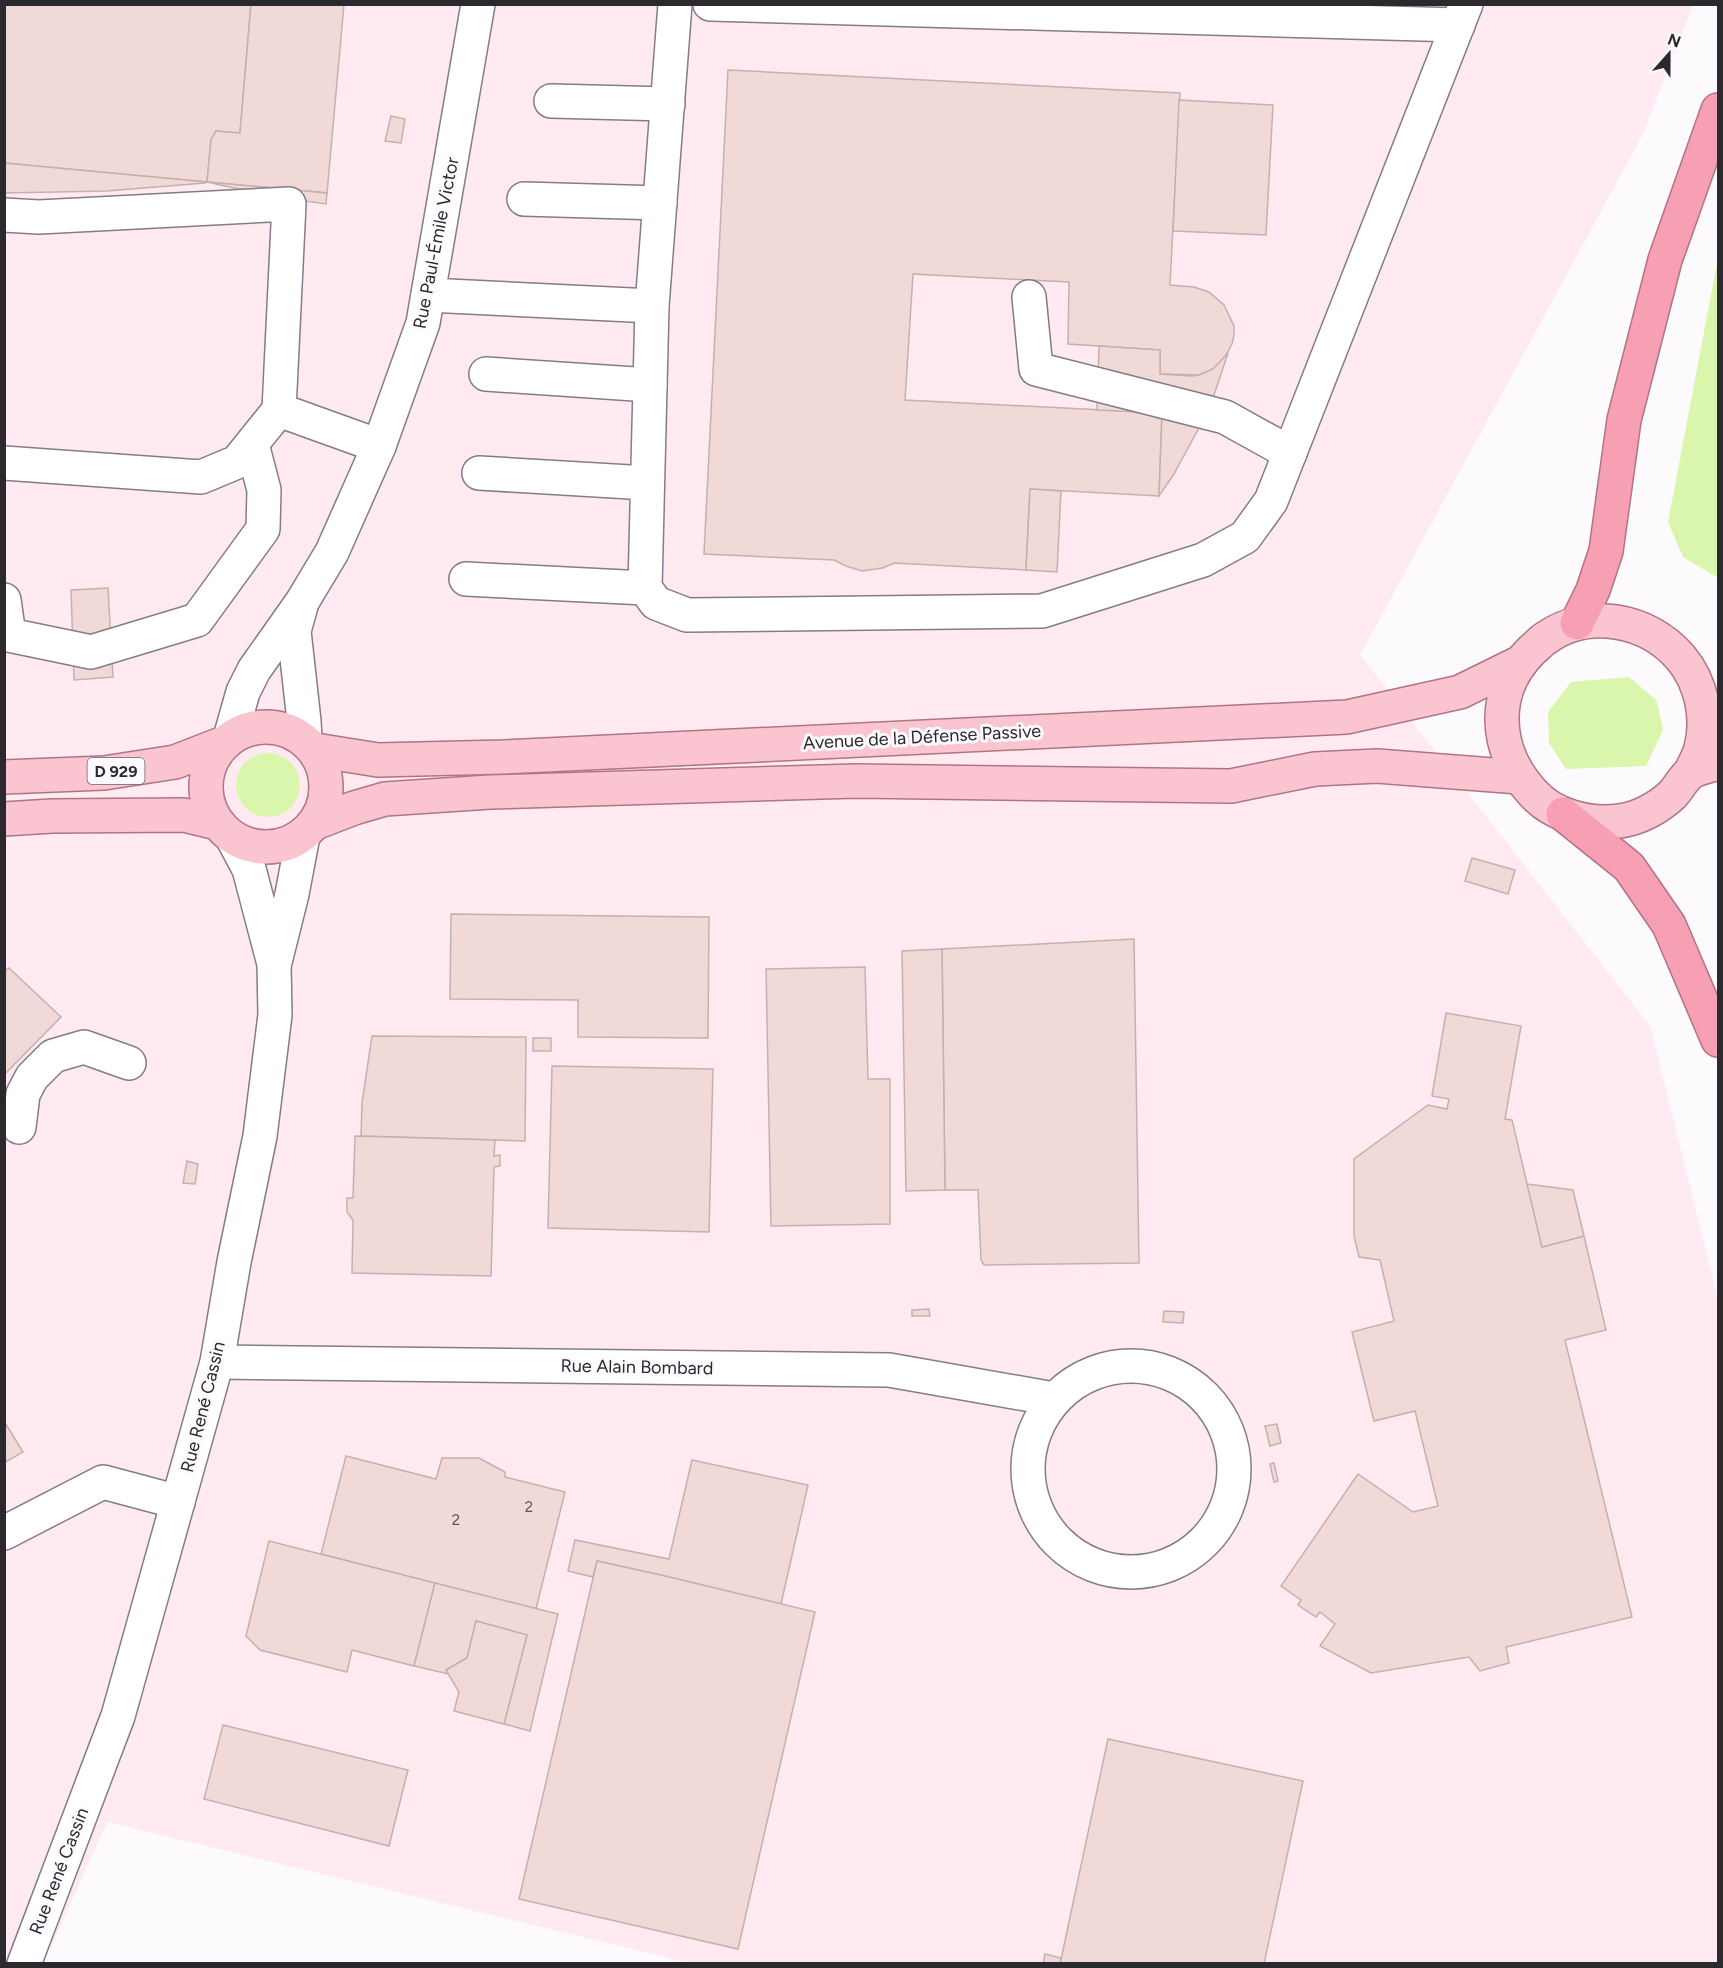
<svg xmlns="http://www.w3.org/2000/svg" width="1723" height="1968" font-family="Figtree,sans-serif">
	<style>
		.commercial { fill: #ffeaf1 }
		.green { fill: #daf6ac }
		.building { fill: #f0d9d7; stroke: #c6b0ae; stroke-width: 1.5 }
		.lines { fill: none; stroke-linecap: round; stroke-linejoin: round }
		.minor-casing { stroke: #847b8b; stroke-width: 36 }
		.major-casing { stroke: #b07584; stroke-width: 36 }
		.highway-casing { stroke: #b07584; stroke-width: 36 }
		.minor { stroke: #fff; stroke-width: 33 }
		.major { stroke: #fac5d1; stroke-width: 33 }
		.highway { stroke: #f79fb3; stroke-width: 33 }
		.labels { text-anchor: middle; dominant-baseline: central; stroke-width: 6; stroke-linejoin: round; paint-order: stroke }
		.number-label { font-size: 15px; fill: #5c5458 }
		.shield { fill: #fcfafd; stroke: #6a676c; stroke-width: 1.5 }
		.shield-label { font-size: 16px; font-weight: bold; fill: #2b282e }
		.street-label { font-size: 18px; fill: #2b282e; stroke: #fcfafd }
	</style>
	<rect width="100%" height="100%" fill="#fcfafd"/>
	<polygon class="commercial" points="5,5 1693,5 1643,134 1360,655 1650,1026 1718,1299 1718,1963 690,1963 107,1822 44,1963 5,1964"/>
	<g class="green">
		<polygon points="1718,258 1718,578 1683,557 1668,522"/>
		<polygon points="1629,677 1657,701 1663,730 1646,766 1566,769 1549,743 1548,712 1571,682"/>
		<circle cx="268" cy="785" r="32"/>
	</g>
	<g class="building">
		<polygon points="4,4 251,4 240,133 216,131 211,140 207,182 4,163"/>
		<polygon points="251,4 344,4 327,193 207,182 211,140 216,131 240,133"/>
		<polygon points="728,70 1180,93 1170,285 1194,287 1209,292 1224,305 1234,326 1234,335 1232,344 1224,359 1213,369 1199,375 1160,374 1160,350 1068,344 1069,282 913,274 905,400 1162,413 1159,496 1030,489 1026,570 894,563 883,568 862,571 846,566 834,560 704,554"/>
		<polygon points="1179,100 1273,105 1266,235 1173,231"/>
		<polygon points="391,116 405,119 401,143 385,141"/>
		<polygon points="4,163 207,182 205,183 107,191 4,193"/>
		<polygon points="207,182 327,193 326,204 270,196"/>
		<polygon points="1099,346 1160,350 1160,374 1192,376 1199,375 1213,369 1228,353 1213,398 1200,426 1174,474 1159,496 1162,413 1097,410"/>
		<polygon points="1030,489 1061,491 1057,572 1026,570"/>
		<polygon points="108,588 113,677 74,680 71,590"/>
		<polygon points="1472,858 1515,870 1508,894 1465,881"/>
		<polygon points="451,914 709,917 708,1038 578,1037 578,1000 450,999"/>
		<polygon points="1134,939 1139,1263 984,1265 981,1260 978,1190 945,1190 942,949"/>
		<polygon points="942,949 945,1190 906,1191 902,951"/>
		<polygon points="865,967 868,1079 890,1079 890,1224 771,1226 766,969"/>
		<polygon points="9,968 61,1017 4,1075 4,969 6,970"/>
		<polygon points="1446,1013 1521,1026 1505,1119 1512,1120 1542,1247 1584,1236 1606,1330 1565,1340 1632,1617 1506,1647 1509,1663 1480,1671 1469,1657 1371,1673 1320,1646 1335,1624 1320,1612 1316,1617 1298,1605 1301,1600 1281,1586 1358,1474 1413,1512 1438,1506 1415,1411 1374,1421 1352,1332 1394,1321 1380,1260 1359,1257 1354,1236 1354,1159 1428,1105 1447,1109 1449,1099 1432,1096"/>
		<polygon points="372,1036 526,1037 525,1141 361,1136 362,1103"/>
		<rect x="533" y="1038" width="18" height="13"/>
		<polygon points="552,1066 713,1069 709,1232 548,1228"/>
		<polygon points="355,1136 495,1140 494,1156 500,1155 500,1166 494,1167 491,1276 352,1273 353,1220 347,1212 347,1198 353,1198"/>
		<polygon points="187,1161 198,1164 195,1184 183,1183"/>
		<polygon points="1527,1184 1573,1190 1584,1236 1542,1247"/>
		<polygon points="929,1309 930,1316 912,1316 912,1310"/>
		<polygon points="1164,1311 1184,1312 1183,1323 1163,1322"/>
		<polygon points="4,1421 23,1452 4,1463"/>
		<polygon points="1277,1424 1281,1443 1270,1446 1265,1426"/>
		<polygon points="346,1456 436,1479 442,1458 479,1458 505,1472 505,1477 565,1492 536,1609 321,1554"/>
		<polygon points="692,1460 808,1485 781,1604 665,1576 597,1561 593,1577 568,1571 575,1540 669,1559"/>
		<polygon points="1274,1463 1278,1481 1274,1482 1270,1464"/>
		<polygon points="269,1541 435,1583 414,1666 352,1650 347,1672 260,1650 246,1636"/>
		<polygon points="597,1561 665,1576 815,1612 738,1949 519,1899"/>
		<polygon points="435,1583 558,1614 530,1731 504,1724 527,1635 476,1621 467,1658 446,1670 449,1674 414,1666"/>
		<polygon points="476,1621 527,1635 504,1724 454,1711 459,1692 446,1670 467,1658"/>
		<polygon points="223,1725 408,1770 389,1846 204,1799"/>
		<polygon points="1108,1739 1303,1781 1264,1964 1060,1964"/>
		<polygon points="1045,1954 1061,1958 1060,1964 1043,1964"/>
	</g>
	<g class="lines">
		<g class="minor-casing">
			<g id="minor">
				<polyline points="710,4 1458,25"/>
				<polyline points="551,101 668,104"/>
				<polyline points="524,199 660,203"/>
				<polyline points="4,215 39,217 289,204 279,410"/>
				<polyline points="428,295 652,306 675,4"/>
				<polyline points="1029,297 1036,369 1225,417 1290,453"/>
				<polyline points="652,306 645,588 656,603 687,615 1042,611 1203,560 1245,537 1271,501 1466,4"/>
				<polyline points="486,374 650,385"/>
				<polyline points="4,463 201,477 237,462 279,410 379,446"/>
				<polyline points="479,473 647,483"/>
				<polyline points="466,579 645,588"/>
				<polyline points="4,600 9,635 91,652 197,620 263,529 264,490 252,444"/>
				<polyline points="301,606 294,631 304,721 305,740"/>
				<polyline points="230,738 243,692 254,670 302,602 332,552 379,446 423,323 478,4"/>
				<polyline points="275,962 292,894 303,836"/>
				<polyline points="19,1127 23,1094 32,1077 53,1056 84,1047 129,1063"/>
				<polyline points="217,1362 889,1370 1054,1399"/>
				<circle cx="1131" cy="1469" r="103"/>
				<polyline points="4,1533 103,1482 178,1502"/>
				<polyline points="24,1964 118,1716 217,1362 234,1262 260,1136 275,1015 274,964 249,869 232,837"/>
			</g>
		</g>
		<g class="major-casing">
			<g id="major">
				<circle cx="266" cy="787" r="60"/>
				<polyline points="315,750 378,760 503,757 1347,717 1460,692 1521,662"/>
				<path d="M1690 773C1694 765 1699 756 1701 748 1709 717 1701 682 1681 658 1648 619 1588 608 1546 638 1541 641 1537 646 1532 650 1490 691 1494 750 1532 792 1553 816 1588 825 1619 821 1638 819 1658 808 1672 795 1678 789 1682 780 1689 774 1696 768 1710 766 1718 763"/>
				<polyline points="4,777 104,773 175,762 224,743"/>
				<polyline points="4,819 52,816 184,815 217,823"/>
				<polyline points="315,823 354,808 385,799 490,792 856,781 1231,786 1315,769 1377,766 1519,777"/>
			</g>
		</g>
		<g class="highway-casing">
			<g id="highway">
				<polyline points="1577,623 1593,590 1606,551 1624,420 1665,260 1718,110"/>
				<polyline points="1563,814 1629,867 1669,925 1718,1040"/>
			</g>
		</g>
		<use href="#minor" class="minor"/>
		<use href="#major" class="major"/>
		<use href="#highway" class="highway"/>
	</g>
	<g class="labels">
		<g class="number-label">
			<text x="529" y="1507">2</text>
			<text x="456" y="1520">2</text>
		</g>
		<rect class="shield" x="87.5" y="758" width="57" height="26" rx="4.5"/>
		<g class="shield-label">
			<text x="116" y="771">D 929</text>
		</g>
		<g class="street-label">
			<text transform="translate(436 243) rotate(-79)">Rue Paul-Émile Victor</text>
			<text transform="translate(922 737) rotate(-3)">Avenue de la Défense Passive</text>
			<text transform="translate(637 1367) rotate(1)">Rue Alain Bombard</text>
			<text transform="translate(203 1407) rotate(-76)">Rue René Cassin</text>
			<text transform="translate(59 1871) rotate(-69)">Rue René Cassin</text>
		</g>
	</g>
	<rect width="1723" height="1968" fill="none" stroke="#2b282e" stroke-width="12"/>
	<g transform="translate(1669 54) rotate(21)" stroke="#fcfafd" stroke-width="4.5" paint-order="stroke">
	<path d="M0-4.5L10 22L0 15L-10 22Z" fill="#2b282e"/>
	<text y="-9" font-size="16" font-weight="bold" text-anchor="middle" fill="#2b282e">N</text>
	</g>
</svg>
